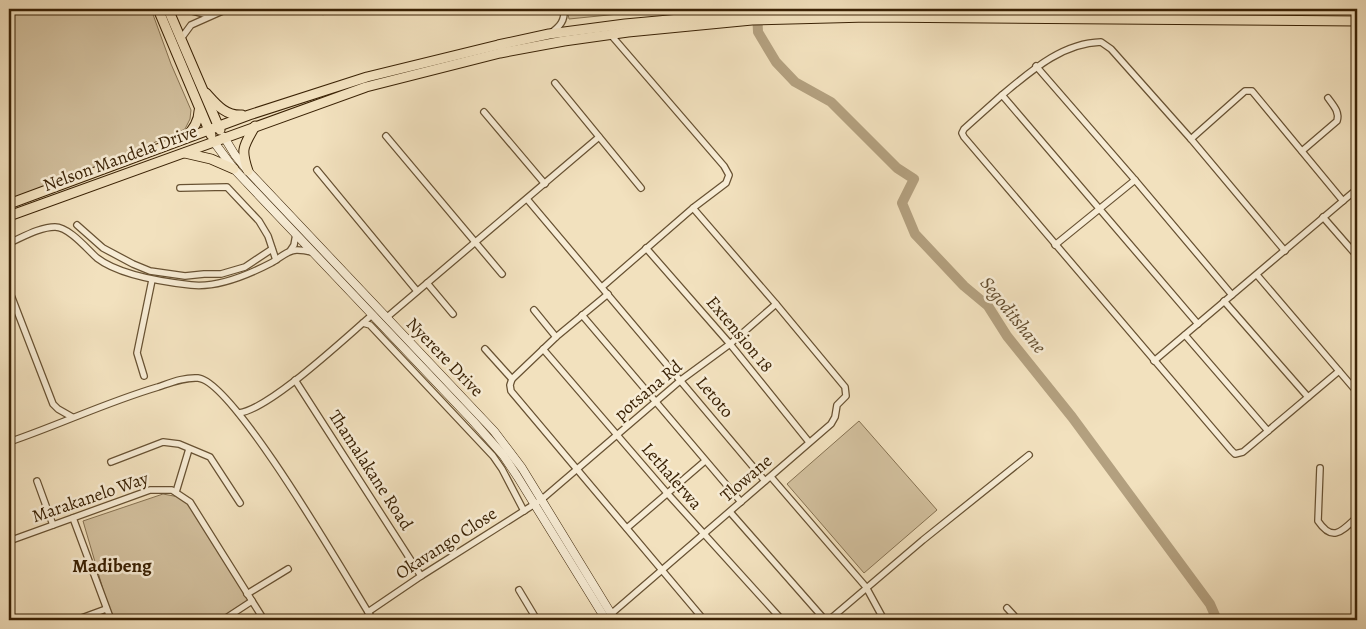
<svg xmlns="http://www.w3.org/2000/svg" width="1366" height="629" font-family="Alegreya,serif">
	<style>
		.green { fill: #d3c19f; stroke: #867252 }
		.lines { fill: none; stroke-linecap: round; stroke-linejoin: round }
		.river { stroke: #b3a07f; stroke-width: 10 }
		.street-casing { stroke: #685233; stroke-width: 8 }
		.secondary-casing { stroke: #3a2205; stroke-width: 9 }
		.primary-casing { stroke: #3a2205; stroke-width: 11 }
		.street { stroke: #f7ecd5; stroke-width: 5.5 }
		.secondary { stroke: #f7ecd5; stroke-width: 8 }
		.primary { stroke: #f2e1be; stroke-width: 9 }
		.labels { text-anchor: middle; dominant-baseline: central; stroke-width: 5; stroke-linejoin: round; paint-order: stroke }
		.street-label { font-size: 18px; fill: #3a2205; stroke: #f7ecd5 }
		.water-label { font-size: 19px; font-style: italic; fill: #644e30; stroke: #f7ecd5 }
		.neighbourhood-label { font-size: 19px; font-weight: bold; fill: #3a2205; stroke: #f7ecd5 }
	</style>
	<rect width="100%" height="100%" fill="#f2e1be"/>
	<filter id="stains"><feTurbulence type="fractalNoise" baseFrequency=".004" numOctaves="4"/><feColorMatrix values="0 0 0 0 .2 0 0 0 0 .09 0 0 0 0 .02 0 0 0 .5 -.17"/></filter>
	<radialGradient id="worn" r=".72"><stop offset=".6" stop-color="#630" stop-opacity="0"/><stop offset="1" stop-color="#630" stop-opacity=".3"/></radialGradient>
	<g class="green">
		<polygon points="9,9 151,9 171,64 191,110 190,119 185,129 177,133 81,173 9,200"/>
		<polygon points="567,9 668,9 569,19"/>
		<polygon points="859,421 937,510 864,573 787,484"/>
		<polygon points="163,494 179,497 190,502 252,601 221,620 112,620 83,521"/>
	</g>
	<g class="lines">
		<polyline class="river" points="757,12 758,32 776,62 795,82 831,102 897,168 914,179 902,203 915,234 964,286 988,306 1007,336 1072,417 1210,604 1217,620"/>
		<g class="street-casing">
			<g id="street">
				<polyline points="184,9 209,15"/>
				<polyline points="323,11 325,9"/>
				<path d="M551 33C560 26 565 21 564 9"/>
				<polyline points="180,40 191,25 227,9"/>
				<polyline points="1036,66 1135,180 1232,295"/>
				<polyline points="555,83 641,188"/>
				<path d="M1002 95C1031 71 1062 43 1101 42L1111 49 1191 139"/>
				<polyline points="484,112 545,184"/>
				<polyline points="386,136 502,274"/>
				<path d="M1302 151 1337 121C1340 112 1333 105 1328 98"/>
				<polyline points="317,170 417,291"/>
				<polyline points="180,188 227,187 259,221 268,236 276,260"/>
				<polyline points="527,199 765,481"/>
				<polyline points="1323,217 1357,256"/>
				<polyline points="77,225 103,248 133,264 150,271 185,276 204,274 221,274 245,267 272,249"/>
				<path d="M9 243C23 237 40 227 55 227 69 227 87 249 97 258 119 275 164 282 191 285 217 288 248 275 271 263 279 259 287 250 297 250 302 250 308 251 312 252"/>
				<polyline points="1055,245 1135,180"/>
				<polyline points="646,248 730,344 809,442"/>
				<polyline points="290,251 294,245 296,234"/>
				<polyline points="1285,251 1191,139 1245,91 1252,91 1343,201"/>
				<polyline points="1257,275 1357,392"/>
				<polyline points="427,283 453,314"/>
				<polyline points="602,287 693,208 726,183 729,175 724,166 611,35"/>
				<polyline points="9,290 53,404 58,409 72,417"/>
				<polyline points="608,294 556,337 512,379 510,385 511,391 704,620"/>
				<polyline points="1224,301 1308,397"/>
				<polyline points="534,310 556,337"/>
				<polyline points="582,315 741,502"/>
				<polyline points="386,318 599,137"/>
				<polyline points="363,323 370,325 493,456 502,469 524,511"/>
				<polyline points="1198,324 1002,95 964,129 962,133 964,137 1231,450 1235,454 1243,452 1339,371"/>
				<polyline points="1185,335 1268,431"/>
				<polyline points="485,349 512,379"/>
				<polyline points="543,349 667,493 782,620"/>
				<polyline points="1154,361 1357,189"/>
				<polyline points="144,376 137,353 152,280"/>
				<polyline points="295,380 421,576"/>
				<path d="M239 413C270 409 345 338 372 315"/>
				<path d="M9 442C59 425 107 402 158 387 170 383 184 377 198 378 234 381 349 582 373 620"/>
				<polyline points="111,462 163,442 179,444 210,457 240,503"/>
				<path d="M1320 468 1318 521C1333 543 1342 531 1357 517"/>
				<polyline points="771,477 866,587 884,620"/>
				<polyline points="37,481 53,525"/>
				<polyline points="176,492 189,449"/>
				<polyline points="730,512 825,620"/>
				<polyline points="73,518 111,620"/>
				<polyline points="627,528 705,461"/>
				<polyline points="9,541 150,490 172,490 190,502 264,620"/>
				<polyline points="519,590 537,620"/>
				<polyline points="247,594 288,569"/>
				<polyline points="1007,608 1018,620"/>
				<polyline points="368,612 421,576 541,500 681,380 730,344 776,304"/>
				<polyline points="611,614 831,424 835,417 837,405 846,396 845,387 776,304 693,208"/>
				<polyline points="76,620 106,609"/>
				<polyline points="223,620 252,601"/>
				<polyline points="829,620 923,540 1029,455"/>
			</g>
		</g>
		<g class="secondary-casing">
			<g id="secondary">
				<polyline points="224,137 235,155 248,171 494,431 522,468 615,620"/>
				<polyline points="214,142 234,169 473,421 503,455 517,476 606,620"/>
			</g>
		</g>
		<g class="primary-casing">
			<g id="primary">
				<polyline points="158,9 211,135"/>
				<polyline points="168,9 220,130"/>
				<polyline points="1220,9 1357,9"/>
				<path d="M206 93C216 104 225 116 242 115"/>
				<path d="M185 138C193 130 199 122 199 111"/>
				<polyline points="185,153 211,159 234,169"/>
				<path d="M248 171C240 148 244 146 255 126"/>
				<polyline points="9,204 249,115 367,77 498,45 549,34 625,24 756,12 849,9"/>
				<polyline points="9,216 366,87 500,53 564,41 628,32 752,20 868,17 1357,21"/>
			</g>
		</g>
		<use href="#street" class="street"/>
		<use href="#secondary" class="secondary"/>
		<use href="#primary" class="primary"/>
	</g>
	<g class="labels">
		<g class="street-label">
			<text transform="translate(120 158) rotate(-20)">Nelson Mandela Drive</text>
			<text transform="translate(740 334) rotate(50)">Extension 18</text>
			<text transform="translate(445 357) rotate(46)">Nyerere Drive</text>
			<text transform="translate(648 390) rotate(-40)">potsana Rd</text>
			<text transform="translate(715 397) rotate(50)">Letoto</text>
			<text transform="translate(371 470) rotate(57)">Thamalakane Road</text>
			<text transform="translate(672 476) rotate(49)">Lethalerwa</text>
			<text transform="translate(746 478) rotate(-41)">Tlowane</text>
			<text transform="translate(90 497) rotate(-19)">Marakanelo Way</text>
			<text transform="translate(446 543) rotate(-33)">Okavango Close</text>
		</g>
		<g class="water-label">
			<text transform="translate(1013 315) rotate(51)">Segoditshane</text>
		</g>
		<g class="neighbourhood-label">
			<text x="112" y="566">Madibeng</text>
		</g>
	</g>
	<rect width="1366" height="629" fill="none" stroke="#f2e1be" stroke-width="30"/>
	<rect x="10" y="10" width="1346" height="609" fill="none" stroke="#3a2205" stroke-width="2.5"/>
	<rect x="15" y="15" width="1336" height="599" fill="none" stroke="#3a2205"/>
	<rect width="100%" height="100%" filter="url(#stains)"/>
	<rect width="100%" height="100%" fill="url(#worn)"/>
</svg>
